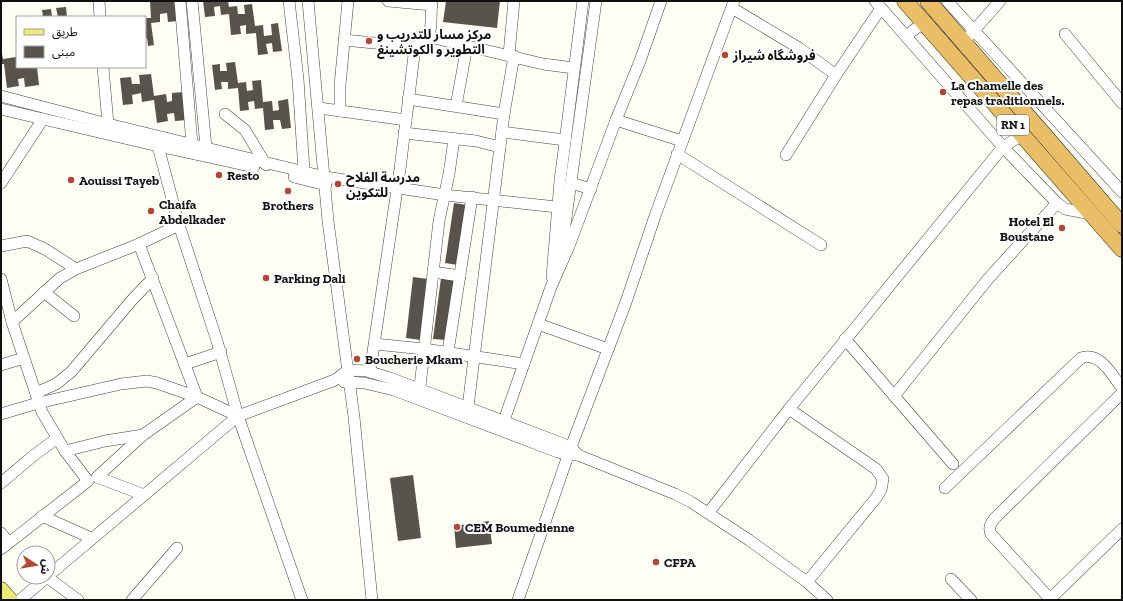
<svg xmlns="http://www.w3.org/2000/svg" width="1123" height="601" font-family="'Zilla Slab','Noto Sans Arabic',serif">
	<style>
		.building { fill: #58544d }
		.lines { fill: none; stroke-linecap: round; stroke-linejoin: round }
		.minor-casing { stroke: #434343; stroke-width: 12 }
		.major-casing { stroke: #212121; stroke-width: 15 }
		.highway-casing { stroke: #212121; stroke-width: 17 }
		.minor { stroke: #fff; stroke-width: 11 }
		.major { stroke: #efea74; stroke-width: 14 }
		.highway { stroke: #eabe67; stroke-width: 16 }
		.poi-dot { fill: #b74631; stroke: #fff; stroke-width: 1.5 }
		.labels { text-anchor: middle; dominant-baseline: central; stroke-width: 4; stroke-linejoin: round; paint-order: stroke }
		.shield { fill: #fff; stroke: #585858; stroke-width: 1 }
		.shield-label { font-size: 12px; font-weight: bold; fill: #101010 }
		.poi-label { font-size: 13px; font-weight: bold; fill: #101010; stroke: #fff; text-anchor: start }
	</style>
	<rect width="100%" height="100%" fill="#fefef4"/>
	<g class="building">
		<polygon points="150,1 174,1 177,21 168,22 167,13 160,14 160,22 151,23 154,45 148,46 147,38 145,38 145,18 151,18"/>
		<polygon points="203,1 228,1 229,7 237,6 238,14 245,14 244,5 252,4 255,26 263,25 264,36 272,35 271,24 278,23 282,51 273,52 272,43 266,44 268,54 258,55 256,33 246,34 246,25 240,26 241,34 231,35 229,14 221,15 220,6 214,7 215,16 205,17"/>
		<polygon points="446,1 500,1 497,28 443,22"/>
		<polygon points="66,7 67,17 58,17 56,8"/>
		<polygon points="51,9 52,17 43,17 42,10"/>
		<polygon points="1,49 3,59 16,57 17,67 37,67 39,85 25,87 24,78 18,79 19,86 7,88 4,64 1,64"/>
		<polygon points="235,62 238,83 246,82 247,91 253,90 252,81 261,80 263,102 272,101 273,111 279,110 278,101 288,99 291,128 282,129 280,120 273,120 274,129 265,130 263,108 255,109 254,101 248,102 249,110 240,111 238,88 228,89 228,82 221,82 222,89 215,90 212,65 220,64 220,71 227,71 226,63"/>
		<polygon points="151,74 154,96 166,94 167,102 172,101 172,93 184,92 187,120 175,121 174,113 167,114 168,121 157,123 154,100 142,102 141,93 132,95 133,104 123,105 120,78 131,77 132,84 140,84 139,75"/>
		<polygon points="454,203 467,205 458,265 445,263"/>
		<polygon points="413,277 428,279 421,340 406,338"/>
		<polygon points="441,278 455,280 446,340 433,339"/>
		<polygon points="413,475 421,538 398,541 390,478"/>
		<polygon points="489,521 492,544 456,548 454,526"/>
	</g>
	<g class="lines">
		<g class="minor-casing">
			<g id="minor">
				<polyline points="99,1 100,17"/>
				<polyline points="180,1 192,144"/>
				<polyline points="192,1 206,147"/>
				<polyline points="289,1 298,79 304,171"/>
				<polyline points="308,1 328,221 354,417 372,600"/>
				<polyline points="388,1 432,5"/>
				<polyline points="875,1 1003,147 1057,203 1065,209 1091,214"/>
				<polyline points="947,1 1122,192"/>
				<polyline points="732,8 799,48 836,75 786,155"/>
				<polyline points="1065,34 1122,103"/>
				<polyline points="906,36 923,23"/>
				<polyline points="969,36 1000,1"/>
				<polyline points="430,37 543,64 574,68"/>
				<polyline points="344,40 415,47"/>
				<polyline points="509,54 514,1"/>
				<polyline points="103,67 108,124"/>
				<polyline points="836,75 881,8"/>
				<polyline points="1,96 108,124 325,177 445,195 557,207"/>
				<polyline points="408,99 504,114"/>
				<polyline points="456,106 467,46"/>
				<polyline points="319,108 406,120"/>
				<polyline points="1,109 158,146 254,167"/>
				<polyline points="340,111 340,85 348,1"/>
				<polyline points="225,114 245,130 266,165"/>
				<polyline points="616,120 682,141"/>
				<polyline points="502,132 565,140"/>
				<polyline points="404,133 476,141 500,147"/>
				<polyline points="677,154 821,245"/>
				<polyline points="294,177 326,185"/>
				<polyline points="1,183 43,119"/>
				<polyline points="571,183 591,189"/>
				<polyline points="179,225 217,341 238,416 302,600"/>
				<polyline points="139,244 197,397 143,435 97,477 144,495"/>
				<polyline points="1,246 27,241 45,249 76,269 60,278 12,322"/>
				<polyline points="561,254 596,1"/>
				<polyline points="76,269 139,244 179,225 158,146 158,140"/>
				<polyline points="433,272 460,276"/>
				<polyline points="552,277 560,181 583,1"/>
				<polyline points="1,279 12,322 42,412 65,451 88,481 1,549"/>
				<polyline points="44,292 74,316"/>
				<polyline points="538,324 608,349"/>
				<polyline points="845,339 953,464"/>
				<polyline points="375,344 424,349 524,364"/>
				<polyline points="448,352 472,197"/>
				<polyline points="185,364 221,352"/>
				<polyline points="1,365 24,358"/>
				<path d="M370 372 400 169 415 47C437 41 429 18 432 1"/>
				<polyline points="344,382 364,383 394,390 558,452 568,455 578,455 675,494 691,502 749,540 807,582 827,600"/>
				<polyline points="36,393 56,384 71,372 132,300 153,278"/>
				<polyline points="419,395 439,221 449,174 454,139"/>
				<polyline points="894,396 988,279 1057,203"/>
				<polyline points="468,407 504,114 514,56"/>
				<polyline points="789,409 866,462 876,469 883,479 881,490 876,498 807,582"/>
				<polyline points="1,414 38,403 121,384 147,381 157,383 197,397 238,416"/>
				<polyline points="502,426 551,287 569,246 616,120 640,61 661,1"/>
				<polyline points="65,451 105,441 143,435"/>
				<polyline points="1,483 33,456 56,439"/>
				<path d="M945 488 1081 358C1100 351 1112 375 1122 388"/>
				<polyline points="709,512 789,409 1003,147 1022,135"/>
				<polyline points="42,516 91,538"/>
				<polyline points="1,533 8,542"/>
				<polyline points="48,576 238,416 335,380 348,370 367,371 390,378 571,447 578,455"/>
				<polyline points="951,579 971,600"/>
				<polyline points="1050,599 1122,529"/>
				<polyline points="20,600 47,577 78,600"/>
				<polyline points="132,600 177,548"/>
				<polyline points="518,600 571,447 626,302 655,216 734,1"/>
				<path d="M1051 600 991 534C988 527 991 523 995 518L1122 393"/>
			</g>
		</g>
		<g class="major-casing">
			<polyline id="major" points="1,589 11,600"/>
		</g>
		<g class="highway-casing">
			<g id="highway">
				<polyline points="905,1 1122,249"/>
				<polyline points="928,1 1122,225"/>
			</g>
		</g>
		<use href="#minor" class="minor"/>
		<use href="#major" class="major"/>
		<use href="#highway" class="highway"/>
	</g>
	<g class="poi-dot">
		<circle cx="369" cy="41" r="4"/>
		<circle cx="725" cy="55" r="4"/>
		<circle cx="943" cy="92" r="4"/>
		<circle cx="219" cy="175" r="4"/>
		<circle cx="71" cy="180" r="4"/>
		<circle cx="338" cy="184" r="4"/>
		<circle cx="288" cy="191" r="4"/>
		<circle cx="151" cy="211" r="4"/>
		<circle cx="1062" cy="228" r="4"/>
		<circle cx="266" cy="278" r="4"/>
		<circle cx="357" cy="359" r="4"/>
		<circle cx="457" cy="527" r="4"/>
		<circle cx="656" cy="562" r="4"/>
	</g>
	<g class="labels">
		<rect class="shield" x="997" y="115" width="32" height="20" rx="3"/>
		<g class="shield-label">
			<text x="1013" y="125">RN 1</text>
		</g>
		<g class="poi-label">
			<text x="377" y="34">مركز مسار للتدريب و<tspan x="377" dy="15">التطوير و الكوتشينغ</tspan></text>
			<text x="733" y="55">فروشگاه شيراز</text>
			<text x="951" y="85">La Chamelle des<tspan x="951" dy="15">repas traditionnels.</tspan></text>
			<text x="227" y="175">Resto</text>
			<text x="346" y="177">مدرسة الفلاح<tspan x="346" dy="15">للتكوين</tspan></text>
			<text x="79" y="180">Aouissi Tayeb</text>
			<text x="159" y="204">Chaifa<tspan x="159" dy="15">Abdelkader</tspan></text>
			<text x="288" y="205" text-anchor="middle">Brothers</text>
			<text x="1054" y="221" text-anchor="end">Hotel El<tspan x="1054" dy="15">Boustane</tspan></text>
			<text x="274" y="278">Parking Dali</text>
			<text x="365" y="359">Boucherie Mkam</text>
			<text x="465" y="527">CEM Boumedienne</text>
			<text x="664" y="562">CFPA</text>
		</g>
	</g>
	<rect width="1123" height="601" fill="none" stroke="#101010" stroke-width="4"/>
	<rect x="16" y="16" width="130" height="52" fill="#ffffff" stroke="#9f9f9f"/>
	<rect x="24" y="29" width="20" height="6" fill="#efea74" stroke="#9f9f9f"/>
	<text x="52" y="36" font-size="12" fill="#101010">طريق</text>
	<rect x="24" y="46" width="20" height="12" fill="#58544d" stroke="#9f9f9f"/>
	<text x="52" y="56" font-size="12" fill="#101010">مبنى</text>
	<g transform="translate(36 565) rotate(102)"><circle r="19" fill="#ffffff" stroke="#9f9f9f"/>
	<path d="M0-3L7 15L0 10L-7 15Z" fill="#b74631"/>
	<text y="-6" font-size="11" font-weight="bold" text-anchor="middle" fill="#101010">ش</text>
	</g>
</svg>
